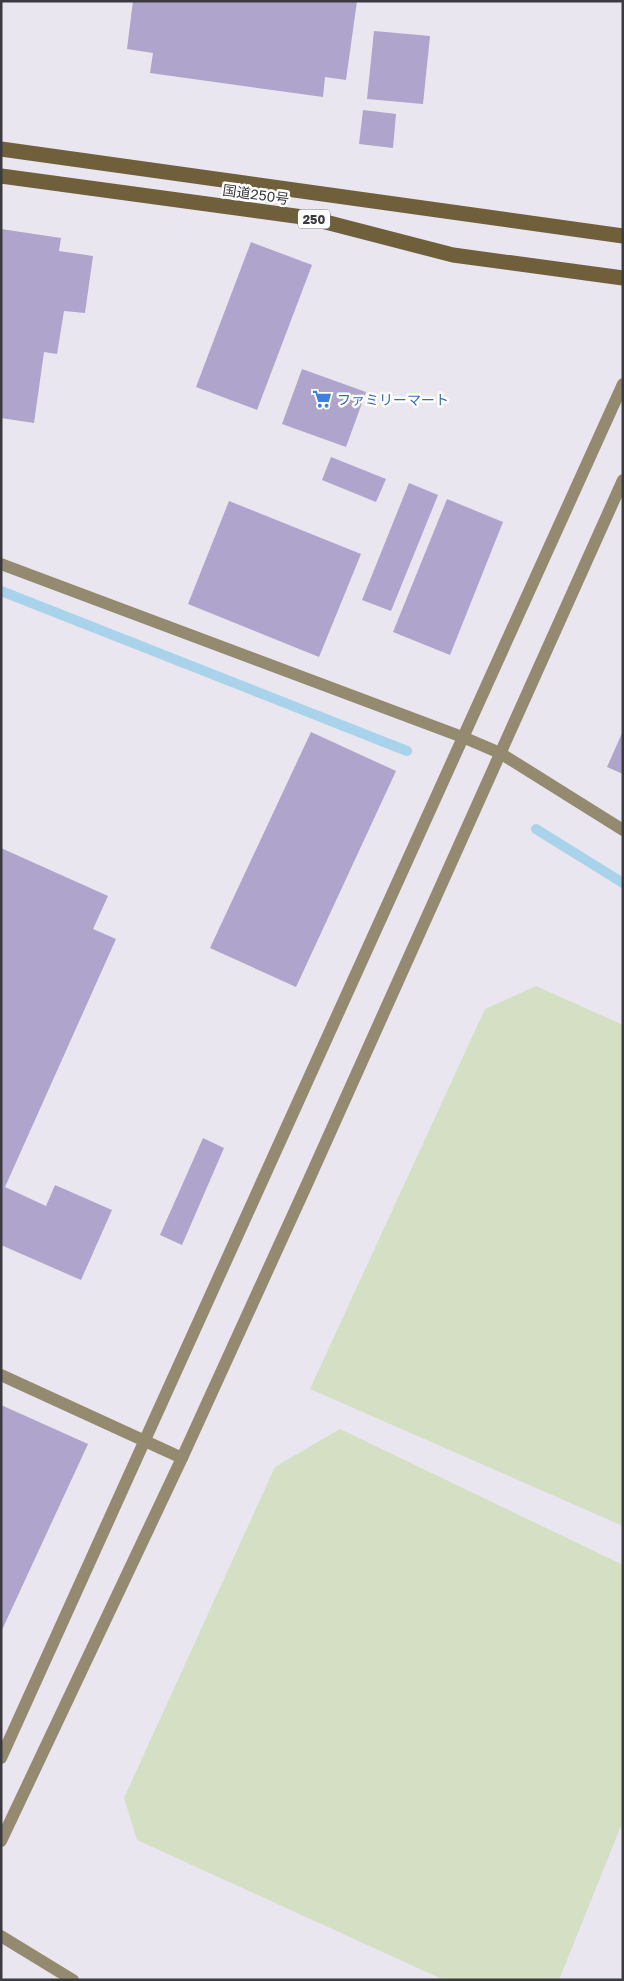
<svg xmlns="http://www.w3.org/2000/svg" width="624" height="1981" font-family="'Golos Text','Noto Sans JP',sans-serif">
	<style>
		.green { fill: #d4dfc3 }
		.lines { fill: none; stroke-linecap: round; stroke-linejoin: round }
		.stream { stroke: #a8d3eb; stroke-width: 10 }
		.building { fill: #afa4cb }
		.secondary { stroke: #948a70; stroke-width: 12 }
		.highway { stroke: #6f603b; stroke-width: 15 }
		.labels { text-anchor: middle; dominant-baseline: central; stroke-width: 5; stroke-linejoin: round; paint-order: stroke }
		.shield { fill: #fff; stroke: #767578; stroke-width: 1 }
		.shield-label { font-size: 12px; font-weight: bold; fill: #3b3a3e }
		.street-label { font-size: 14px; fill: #3b3a3e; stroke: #fff }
		.shop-label { font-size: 14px; fill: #366cbe; stroke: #fff; text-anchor: start }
	</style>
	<rect width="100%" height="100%" fill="#e9e6f0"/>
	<g class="green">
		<polygon points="536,986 623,1025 623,1526 310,1389 485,1009"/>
		<polygon points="340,1429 623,1565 623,1821 559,1980 444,1980 137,1840 124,1798 275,1467"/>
	</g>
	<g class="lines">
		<g class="stream">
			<polyline points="1,591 407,751"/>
			<polyline points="536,829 623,883"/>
		</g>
	</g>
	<g class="building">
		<polygon points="133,1 357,1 346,80 325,77 323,97 150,73 153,53 127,49"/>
		<polygon points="374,31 430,36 423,104 367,99"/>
		<polygon points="363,110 396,114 393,148 359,144"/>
		<polygon points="1,229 61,238 59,251 93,256 85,313 64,311 57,354 44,352 34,423 1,418"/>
		<polygon points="251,242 312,265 257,410 196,387"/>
		<polygon points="302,369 366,392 346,447 282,424"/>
		<polygon points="331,457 386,479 376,502 322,480"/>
		<polygon points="409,483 438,495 391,611 362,600"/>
		<polygon points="447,499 503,522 450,655 393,632"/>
		<polygon points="229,501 361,554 319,657 188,604"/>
		<polygon points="623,731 623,774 607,767"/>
		<polygon points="311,732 396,771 296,987 210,948"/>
		<polygon points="1,848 108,896 93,929 116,939 5,1187 46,1206 55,1185 112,1210 81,1280 1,1245"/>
		<polygon points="203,1138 224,1148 182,1245 160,1235"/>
		<polygon points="1,1405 88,1444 1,1632"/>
	</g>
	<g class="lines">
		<g class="secondary">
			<polyline points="1,564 465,738 500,753 623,830"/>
			<polyline points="1,1375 182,1458"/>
			<path d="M1 1758C206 1299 418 843 623 384"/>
			<polyline points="1,1841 182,1458 307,1184 623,480"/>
			<polyline points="1,1936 73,1980"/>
		</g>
		<g class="highway">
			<polyline points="1,149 623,236"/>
			<polyline points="1,176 310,218 453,255 623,278"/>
		</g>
	</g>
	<defs>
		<g id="supermarket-bare" transform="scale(1.5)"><path d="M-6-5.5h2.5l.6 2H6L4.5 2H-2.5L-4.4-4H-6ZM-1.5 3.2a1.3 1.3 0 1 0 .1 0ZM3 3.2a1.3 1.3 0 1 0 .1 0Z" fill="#3f7fe0" stroke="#fff" stroke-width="2.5" paint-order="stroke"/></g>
	</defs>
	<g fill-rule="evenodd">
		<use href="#supermarket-bare" x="322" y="399"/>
	</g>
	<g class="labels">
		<rect class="shield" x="298" y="209.5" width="32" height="19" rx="4"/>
		<g class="shield-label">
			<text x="314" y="219">250</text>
		</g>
		<g class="street-label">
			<text transform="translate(256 194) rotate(8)">国道250号</text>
		</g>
		<g class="shop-label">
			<text x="337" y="399">ファミリーマート</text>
		</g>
	</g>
	<rect width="624" height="1981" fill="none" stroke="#3b3a3e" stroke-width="5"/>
</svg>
